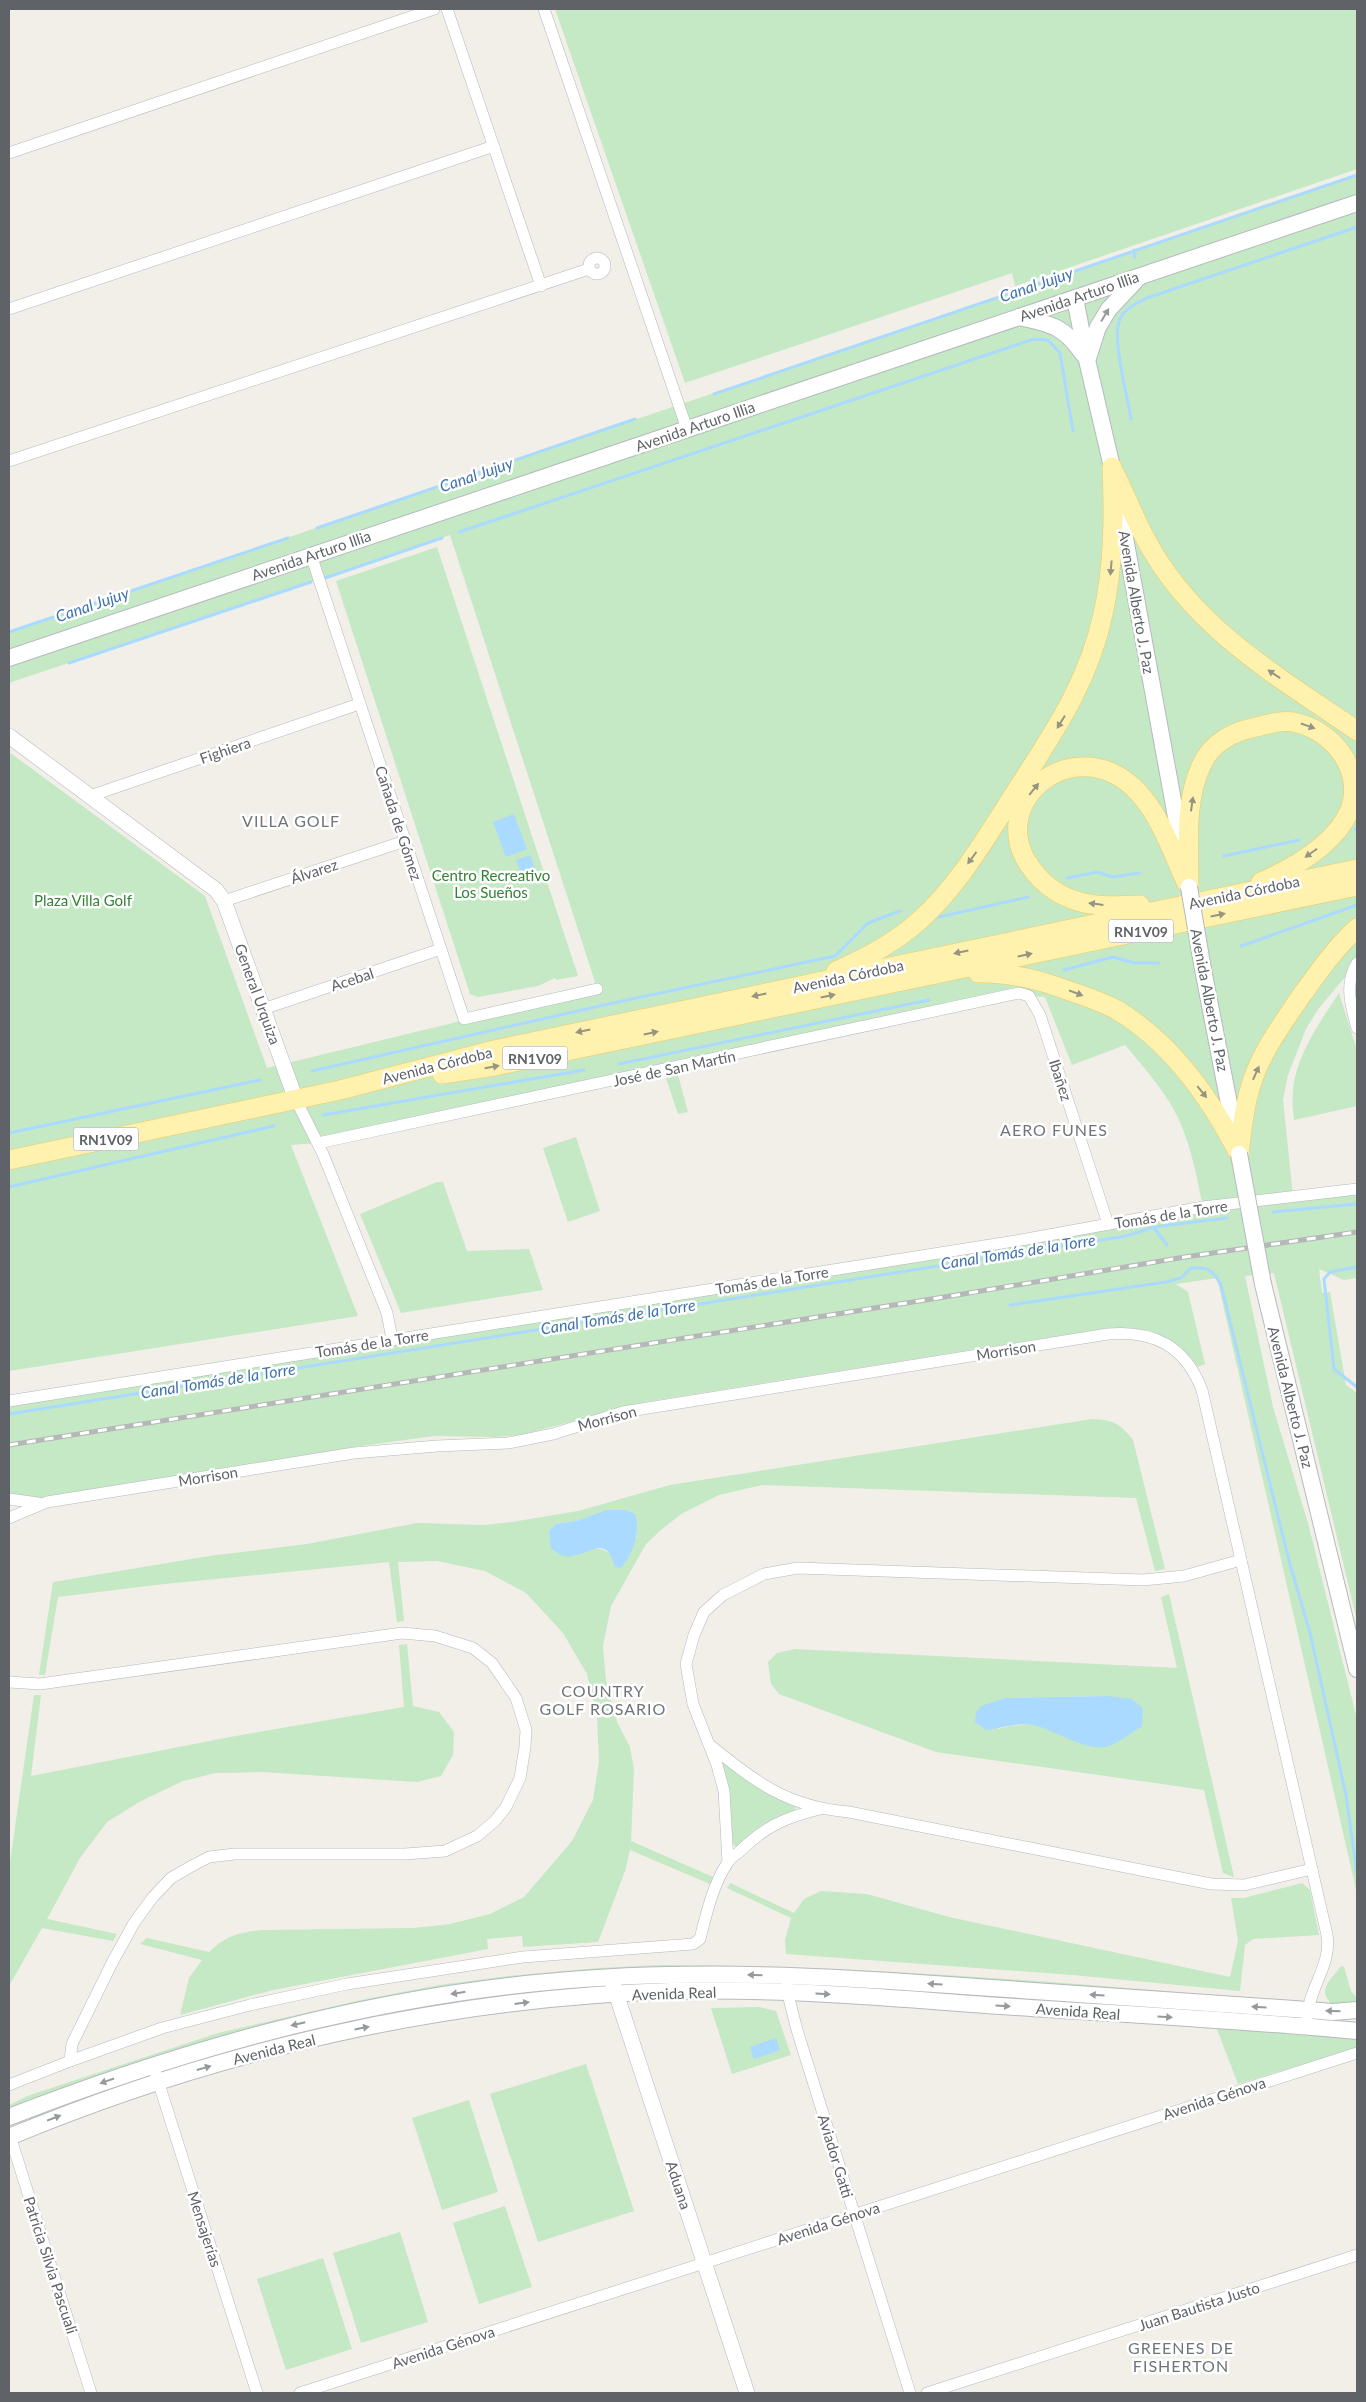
<svg xmlns="http://www.w3.org/2000/svg" width="1366" height="2402" font-family="Lato,sans-serif">
	<style>
		.green { fill: #c5e8c5; fill-rule: evenodd }
		.water { fill: #aadaff }
		.lines { fill: none; stroke-linecap: round; stroke-linejoin: round }
		.stream { stroke: #aadaff; stroke-width: 3 }
		.minor-casing { stroke: #b5b8bc; stroke-width: 12 }
		.tertiary-casing { stroke: #b5b8bc; stroke-width: 16 }
		.secondary-casing { stroke: #b6babf; stroke-width: 18 }
		.primary-casing { stroke: #f2c960; stroke-width: 20 }
		.minor { stroke: #fff; stroke-width: 11 }
		.tertiary { stroke: #fff; stroke-width: 15 }
		.secondary { stroke: #fff; stroke-width: 16 }
		.primary { stroke: #fff2af; stroke-width: 19 }
		.rail-casing { stroke: #b6b7b8; stroke-width: 5 }
		.rail { stroke: #fff; stroke-width: 3; stroke-dasharray: 9; stroke-linecap: butt }
		.secondary-bridge-casing { stroke: #b6babf; stroke-width: 18; stroke-linecap: butt }
		.secondary-bridge { stroke: #fff; stroke-width: 16 }
		.oneway { fill: #979a9d }
		.oneway2 { fill: #979581 }
		.labels { text-anchor: middle; dominant-baseline: central; stroke-width: 5; stroke-linejoin: round; paint-order: stroke }
		.shield { fill: #fff; stroke: #8f9295; stroke-width: 1 }
		.shield-label { font-size: 14px; font-weight: bold; fill: #5f6368 }
		.street-label { font-size: 15px; fill: #5f6368; stroke: #fff }
		.park-label { font-size: 15px; fill: #348238; stroke: #fff }
		.water-label { font-size: 16px; font-style: italic; fill: #4174aa; stroke: #fff }
		.neighbourhood-label { font-size: 16px; letter-spacing: 1px; fill: #70757a; stroke: #fff }
	</style>
	<rect width="100%" height="100%" fill="#f1efe8"/>
	<g class="green">
		<polygon points="555,9 1357,9 1357,169 1015,286 1012,273 685,383"/>
		<path d="M1357 175V963L1319 1008 1306 1029 1288 1075 1283 1100 1293 1196 1357 1189V1278L1344 1280 1319 1269 1322 1293 1330 1292 1346 1385 1357 1393V1621L1274 1273 1245 1276 1273 1407 1308 1523 1357 1719V1894L1217 1278 1176 1284 1188 1292 1205 1364 1198 1367C1171 1330 1146 1327 1103 1329L645 1402 521 1435 495 1437 434 1436 361 1446 35 1500 9 1496V1401L1203 1207C1196 1172 1189 1134 1170 1103 1157 1082 1141 1064 1125 1045L1072 1065 1045 997 1029 996 318 1143 291 1145 358 1316 9 1371V752L205 896 267 1068 597 988 450 535 9 683V632Z"/>
		<polygon points="437,547 578,976 556,980 555,978 538,986 478,997 470,994 336,581"/>
		<path d="M1339 993 1357 1050V1106L1294 1120C1293 1111 1292 1101 1293 1092 1295 1057 1320 1022 1339 993Z"/>
		<polygon points="678,1075 688,1112 678,1114 666,1078"/>
		<polygon points="576,1137 600,1211 568,1222 543,1148"/>
		<polygon points="437,1182 443,1182 467,1251 529,1249 543,1290 401,1313 360,1214"/>
		<path d="M1092 1419C1113 1420 1120 1423 1133 1440L1165 1569 1155 1571 1136 1498 762 1485 719 1495 681 1514 661 1530 646 1544 611 1606 603 1646 606 1680 617 1722 630 1747 634 1770 631 1841 713 1877 710 1884 630 1850 625 1871 598 1942 523 1947 522 1936 487 1939 488 1949 273 1990 180 2015 189 1978 202 1960 140 1944 147 1938 209 1952C227 1935 237 1933 261 1930L414 1928 450 1924 490 1914 524 1897 572 1841 593 1800 599 1761 597 1716 587 1674 563 1633 526 1593 485 1571 437 1561 398 1562 404 1621 397 1622 389 1562 155 1585 58 1597 45 1675H39L53 1582 209 1556 307 1544 417 1523 484 1525 512 1522 578 1511 670 1485ZM580 1520 637 1522V1537L612 1556C588 1535 583 1569 552 1549L549 1532 556 1524Z"/>
		<path d="M1169 1594 1234 1877 1223 1873 1204 1790 936 1752 779 1694 771 1684 768 1662 777 1653 795 1649 1177 1668 1161 1597ZM1107 1696 1142 1727 1128 1734 1066 1738 1050 1730 1031 1724 1010 1726 998 1729 1006 1698Z"/>
		<polygon points="407,1644 413,1706 439,1712 454,1732 453,1755 441,1776 417,1782 262,1772 215,1773 183,1781 141,1801 107,1822 80,1858 47,1919 117,1934 113,1941 42,1928 9,1986 9,1869 34,1695 41,1695 31,1776 230,1737 404,1707 399,1645"/>
		<path d="M723 1762 796 1806 795 1811C772 1818 754 1831 736 1847L731 1842V1815L722 1764Z"/>
		<polygon points="730,1883 794,1913 804,1899 821,1891 867,1894 949,1917 1230,1977 1238,1941 1231,1898 1244,1898 1302,1883 1310,1890 1319,1935 1253,1939 1245,1945 1240,1991 1073,1975 786,1954 785,1940 791,1918 727,1888"/>
		<path d="M661 1965C874 1965 1087 1985 1300 2002L682 1974 382 2005 9 2117V2105L30 2095 218 2033 361 2000 439 1985 508 1976 599 1968Z"/>
		<path d="M1341 1966 1344 1967 1351 1991 1357 1998V2004L1336 2007C1315 1992 1329 1982 1341 1966Z"/>
		<polygon points="759,2007 776,2011 791,2055 732,2074 711,2008"/>
		<polygon points="1216,2027 1357,2038 1357,2048 1238,2084"/>
		<polygon points="586,2064 634,2211 538,2242 490,2094"/>
		<polygon points="469,2100 498,2192 442,2210 412,2118"/>
		<polygon points="505,2206 532,2287 479,2304 453,2223"/>
		<polygon points="400,2232 428,2322 361,2343 333,2253"/>
		<polygon points="323,2258 352,2349 286,2370 257,2279"/>
	</g>
	<g class="water">
		<polygon points="514,814 527,849 506,857 493,822"/>
		<polygon points="530,855 535,868 521,873 516,860"/>
		<path d="M606 1510H626L635 1514C641 1534 633 1552 621 1568L615 1567C605 1530 587 1560 565 1556 560 1556 556 1551 551 1549L549 1531 556 1524 580 1520Z"/>
		<path d="M1107 1696 1131 1699 1143 1708 1142 1727C1131 1732 1120 1742 1109 1746 1089 1754 1052 1728 1032 1725 1016 1722 1001 1729 986 1730L975 1722 976 1713 981 1706 1006 1698Z"/>
		<polygon points="776,2038 780,2050 754,2059 750,2047"/>
	</g>
	<g class="lines">
		<g class="stream">
			<polyline points="1134,250 1135,257"/>
			<polyline points="714,394 1357,175"/>
			<path d="M1131 419C1128 398 1111 337 1120 319 1125 308 1137 303 1147 298L1357 227"/>
			<polyline points="317,528 635,419"/>
			<polyline points="459,532 1034,339 1048,340 1060,353 1073,431"/>
			<polyline points="325,578 442,538"/>
			<polyline points="9,632 288,538"/>
			<polyline points="69,663 311,582"/>
			<polyline points="1355,829 1357,828"/>
			<polyline points="1224,856 1299,840"/>
			<polyline points="1067,878 1098,872 1113,877 1139,873"/>
			<polyline points="939,917 1028,897"/>
			<polyline points="1241,946 1357,905"/>
			<polyline points="1064,970 1113,957 1134,963 1159,963"/>
			<polyline points="619,1064 929,1000"/>
			<polyline points="312,1071 613,1003 835,956 868,923 900,911"/>
			<polyline points="323,1115 584,1070"/>
			<polyline points="9,1133 260,1080"/>
			<polyline points="9,1187 274,1126"/>
			<polyline points="1273,1212 1357,1204"/>
			<polyline points="1154,1228 1167,1245"/>
			<polyline points="1357,1267 1330,1272 1324,1279 1334,1369 1357,1387"/>
			<path d="M1010 1305 1166 1282 1181 1278 1191 1268C1208 1267 1213 1270 1221 1285L1289 1561 1310 1633 1346 1795 1357 1874"/>
			<polyline points="9,1414 1126,1236 1154,1227 1227,1218"/>
		</g>
		<g class="minor-casing">
			<g id="minor">
				<polyline points="447,9 541,286"/>
				<polyline points="544,9 687,429"/>
				<polyline points="9,153 434,9"/>
				<circle cx="597" cy="266" r="8"/>
				<polyline points="9,309 494,146"/>
				<polyline points="9,461 589,269"/>
				<polyline points="311,555 464,1019 597,989"/>
				<polyline points="90,796 359,704"/>
				<polyline points="224,901 405,841"/>
				<path d="M1357 963C1344 984 1351 1006 1357 1028"/>
				<polyline points="263,1009 441,949"/>
				<polyline points="296,1100 323,1154 387,1313 392,1339"/>
				<polyline points="318,1143 1019,993 1029,996 1040,1015 1108,1224"/>
				<polyline points="9,1401 1021,1240 1203,1207 1357,1189"/>
				<polyline points="9,1499 38,1503"/>
				<path d="M9 1518 47 1502 354 1453 437 1446 508 1443 553 1434 623 1412 1108 1334C1154 1330 1185 1346 1202 1390L1327 1935C1332 1964 1309 1988 1307 2017"/>
				<polyline points="9,1682 40,1684 402,1633 435,1636 473,1648 492,1663 516,1698 526,1730 525,1747 520,1778 506,1807 495,1821 477,1836 445,1851 405,1854 235,1854 209,1857 190,1867 171,1878 153,1897 134,1923 112,1963 72,2044 70,2061"/>
				<path d="M711 1746C756 1783 789 1807 849 1812L1211 1884 1244 1885 1312 1869"/>
				<polyline points="728,1862 724,1791 717,1765 693,1704 686,1664 694,1635 704,1612 723,1595 764,1574 798,1568 1143,1580 1184,1576 1241,1560"/>
				<polyline points="786,1987 797,2030 910,2393"/>
				<polyline points="153,2065 257,2393"/>
				<path d="M9 2085 70 2061 162 2028 250 2005 347 1984 523 1957 693 1944 700 1939C706 1915 713 1884 728 1862 730 1858 735 1855 739 1852 764 1827 786 1817 820 1809"/>
				<polyline points="10,2136 91,2393"/>
				<polyline points="300,2393 1357,2053"/>
				<polyline points="927,2393 1357,2255"/>
			</g>
		</g>
		<g class="tertiary-casing">
			<g id="tertiary">
				<polyline points="9,736 216,890 224,901 296,1100"/>
				<polyline points="613,1984 747,2393"/>
			</g>
		</g>
		<g class="secondary-casing">
			<g id="secondary">
				<polyline points="1075,298 1087,360 1112,467 1183,855"/>
				<path d="M1019 317C1051 324 1064 326 1083 354"/>
				<polyline points="1088,358 1098,327 1109,309 1139,277"/>
				<polyline points="9,658 1357,203"/>
				<polyline points="1202,964 1237,1145"/>
				<polyline points="1263,1284 1357,1669"/>
				<path d="M9 2117C182 2050 361 1999 547 1982 690 1968 834 1976 977 1987 1087 1994 1197 2002 1308 2010L1333 2012 1357 2010"/>
				<path d="M9 2137C218 2050 444 1998 671 1991 780 1988 891 1998 1000 2006 1119 2014 1239 2020 1357 2031"/>
			</g>
		</g>
		<g class="primary-casing">
			<g id="primary">
				<path d="M1115 474C1128 500 1138 528 1153 552 1201 633 1282 679 1357 731"/>
				<path d="M1189 887C1189 848 1184 800 1202 764 1211 744 1232 732 1252 728 1265 725 1280 720 1293 722 1333 729 1366 772 1349 812 1334 845 1293 868 1261 882"/>
				<path d="M1140 905C1123 906 1107 907 1090 904 1069 901 1049 890 1035 873 979 807 1071 728 1134 788 1160 813 1172 852 1187 884"/>
				<path d="M836 971C866 958 896 942 920 920 959 885 985 839 1013 796 1051 736 1088 685 1103 614 1114 565 1114 517 1112 467"/>
				<path d="M978 973C1008 972 1036 979 1064 989 1081 995 1101 1001 1117 1010 1172 1043 1211 1099 1239 1154"/>
				<polyline points="442,1074 495,1066 1357,886"/>
				<path d="M1239 1154C1242 1130 1244 1106 1252 1082 1262 1051 1281 1026 1299 999 1317 974 1334 949 1357 928"/>
				<polyline points="9,1160 340,1090 494,1050 1357,869"/>
			</g>
		</g>
		<use href="#minor" class="minor"/>
		<use href="#tertiary" class="tertiary"/>
		<use href="#secondary" class="secondary"/>
		<use href="#primary" class="primary"/>
		<g class="rail-casing">
			<polyline id="rail" points="9,1445 957,1295 1185,1257 1357,1232"/>
		</g>
		<use href="#rail" class="rail"/>
		<g class="secondary-bridge-casing">
			<g id="secondary-bridge">
				<polyline points="1189,887 1202,964"/>
				<polyline points="1239,1154 1263,1284"/>
			</g>
		</g>
		<use href="#secondary-bridge" class="secondary-bridge"/>
	</g>
	<defs><path id="oneway-solid" d="M-6-.8H1V-3.2L6.5 0L1 3.2V.8H-6Z" transform="scale(1.25)"/></defs>
	<g class="oneway">
		<use href="#oneway-solid" transform="translate(1105 315) rotate(-59)"/>
		<use href="#oneway-solid" transform="translate(755 1975) rotate(-179)"/>
		<use href="#oneway-solid" transform="translate(935 1984) rotate(-176)"/>
		<use href="#oneway-solid" transform="translate(458 1993) rotate(171)"/>
		<use href="#oneway-solid" transform="translate(823 1994) rotate(4)"/>
		<use href="#oneway-solid" transform="translate(1097 1995) rotate(-176)"/>
		<use href="#oneway-solid" transform="translate(522 2003) rotate(-7)"/>
		<use href="#oneway-solid" transform="translate(1003 2006) rotate(4)"/>
		<use href="#oneway-solid" transform="translate(1259 2007) rotate(-176)"/>
		<use href="#oneway-solid" transform="translate(1333 2011) rotate(-179)"/>
		<use href="#oneway-solid" transform="translate(1165 2017) rotate(4)"/>
		<use href="#oneway-solid" transform="translate(298 2024) rotate(167)"/>
		<use href="#oneway-solid" transform="translate(362 2028) rotate(-11)"/>
		<use href="#oneway-solid" transform="translate(204 2068) rotate(-16)"/>
		<use href="#oneway-solid" transform="translate(107 2081) rotate(161)"/>
		<use href="#oneway-solid" transform="translate(54 2118) rotate(-21)"/>
	</g>
	<g class="oneway2">
		<use href="#oneway-solid" transform="translate(1111 568) rotate(95)"/>
		<use href="#oneway-solid" transform="translate(1274 674) rotate(-146)"/>
		<use href="#oneway-solid" transform="translate(1061 722) rotate(122)"/>
		<use href="#oneway-solid" transform="translate(1308 726) rotate(19)"/>
		<use href="#oneway-solid" transform="translate(1034 789) rotate(-51)"/>
		<use href="#oneway-solid" transform="translate(1192 804) rotate(-82)"/>
		<use href="#oneway-solid" transform="translate(1311 853) rotate(145)"/>
		<use href="#oneway-solid" transform="translate(972 858) rotate(126)"/>
		<use href="#oneway-solid" transform="translate(1096 904) rotate(-173)"/>
		<use href="#oneway-solid" transform="translate(1218 915) rotate(-12)"/>
		<use href="#oneway-solid" transform="translate(961 952) rotate(168)"/>
		<use href="#oneway-solid" transform="translate(1025 955) rotate(-12)"/>
		<use href="#oneway-solid" transform="translate(1076 993) rotate(21)"/>
		<use href="#oneway-solid" transform="translate(759 995) rotate(168)"/>
		<use href="#oneway-solid" transform="translate(828 996) rotate(-12)"/>
		<use href="#oneway-solid" transform="translate(583 1031) rotate(168)"/>
		<use href="#oneway-solid" transform="translate(651 1033) rotate(-12)"/>
		<use href="#oneway-solid" transform="translate(492 1067) rotate(-10)"/>
		<use href="#oneway-solid" transform="translate(1256 1073) rotate(-66)"/>
		<use href="#oneway-solid" transform="translate(1202 1092) rotate(51)"/>
	</g>
	<g class="labels">
		<g class="shield">
			<rect x="1108.5" y="919.5" width="65" height="23" rx="4"/>
			<rect x="502.5" y="1046.5" width="65" height="23" rx="4"/>
			<rect x="73.5" y="1127.5" width="65" height="23" rx="4"/>
		</g>
		<g class="shield-label">
			<text x="1141" y="931">RN1V09</text>
			<text x="535" y="1058">RN1V09</text>
			<text x="106" y="1139">RN1V09</text>
		</g>
		<g class="street-label">
			<text transform="translate(1079 296) rotate(-19)">Avenida Arturo Illia</text>
			<text transform="translate(695 426) rotate(-19)">Avenida Arturo Illia</text>
			<text transform="translate(311 555) rotate(-19)">Avenida Arturo Illia</text>
			<text transform="translate(1137 602) rotate(80)">Avenida Alberto J. Paz</text>
			<text transform="translate(225 750) rotate(-19)">Fighiera</text>
			<text transform="translate(399 823) rotate(72)">Cañada de Gómez</text>
			<text transform="translate(314 871) rotate(-18)">Álvarez</text>
			<text transform="translate(1244 892) rotate(-12)">Avenida Córdoba</text>
			<text transform="translate(848 976) rotate(-12)">Avenida Córdoba</text>
			<text transform="translate(352 979) rotate(-18)">Acebal</text>
			<text transform="translate(258 994) rotate(70)">General Urquiza</text>
			<text transform="translate(1210 1000) rotate(79)">Avenida Alberto J. Paz</text>
			<text transform="translate(437 1065) rotate(-14)">Avenida Córdoba</text>
			<text transform="translate(674 1068) rotate(-12)">José de San Martín</text>
			<text transform="translate(1061 1080) rotate(72)">Ibañez</text>
			<text transform="translate(1171 1214) rotate(-9)">Tomás de la Torre</text>
			<text transform="translate(772 1280) rotate(-9)">Tomás de la Torre</text>
			<text transform="translate(372 1343) rotate(-9)">Tomás de la Torre</text>
			<text transform="translate(1006 1350) rotate(-9)">Morrison</text>
			<text transform="translate(1291 1397) rotate(76)">Avenida Alberto J. Paz</text>
			<text transform="translate(607 1418) rotate(-15)">Morrison</text>
			<text transform="translate(208 1476) rotate(-9)">Morrison</text>
			<text transform="translate(674 1993) rotate(-2)">Avenida Real</text>
			<text transform="translate(1078 2011) rotate(4)">Avenida Real</text>
			<text transform="translate(274 2049) rotate(-14)">Avenida Real</text>
			<text transform="translate(1214 2098) rotate(-18)">Avenida Génova</text>
			<text transform="translate(836 2156) rotate(73)">Aviador Gatti</text>
			<text transform="translate(679 2185) rotate(72)">Aduana</text>
			<text transform="translate(828 2223) rotate(-18)">Avenida Génova</text>
			<text transform="translate(205 2229) rotate(72)">Mensajerías</text>
			<text transform="translate(51 2265) rotate(72)">Patricia Silvia Pascuali</text>
			<text transform="translate(1199 2306) rotate(-18)">Juan Bautista Justo</text>
			<text transform="translate(443 2347) rotate(-18)">Avenida Génova</text>
		</g>
		<g class="park-label">
			<text x="491" y="875">Centro Recreativo<tspan x="491" dy="17">Los Sueños</tspan></text>
			<text x="83" y="900">Plaza Villa Golf</text>
		</g>
		<g class="water-label">
			<text transform="translate(1036 284) rotate(-19)">Canal Jujuy</text>
			<text transform="translate(476 474) rotate(-19)">Canal Jujuy</text>
			<text transform="translate(92 604) rotate(-19)">Canal Jujuy</text>
			<text transform="translate(1018 1251) rotate(-9)">Canal Tomás de la Torre</text>
			<text transform="translate(618 1316) rotate(-9)">Canal Tomás de la Torre</text>
			<text transform="translate(218 1380) rotate(-9)">Canal Tomás de la Torre</text>
		</g>
		<g class="neighbourhood-label">
			<text x="291" y="820">VILLA GOLF</text>
			<text x="1054" y="1129">AERO FUNES</text>
			<text x="603" y="1690">COUNTRY<tspan x="603" dy="18">GOLF ROSARIO</tspan></text>
			<text x="1181" y="2347">GREENES DE<tspan x="1181" dy="18">FISHERTON</tspan></text>
		</g>
	</g>
	<rect width="1366" height="2402" fill="none" stroke="#5f6368" stroke-width="20"/>
</svg>
